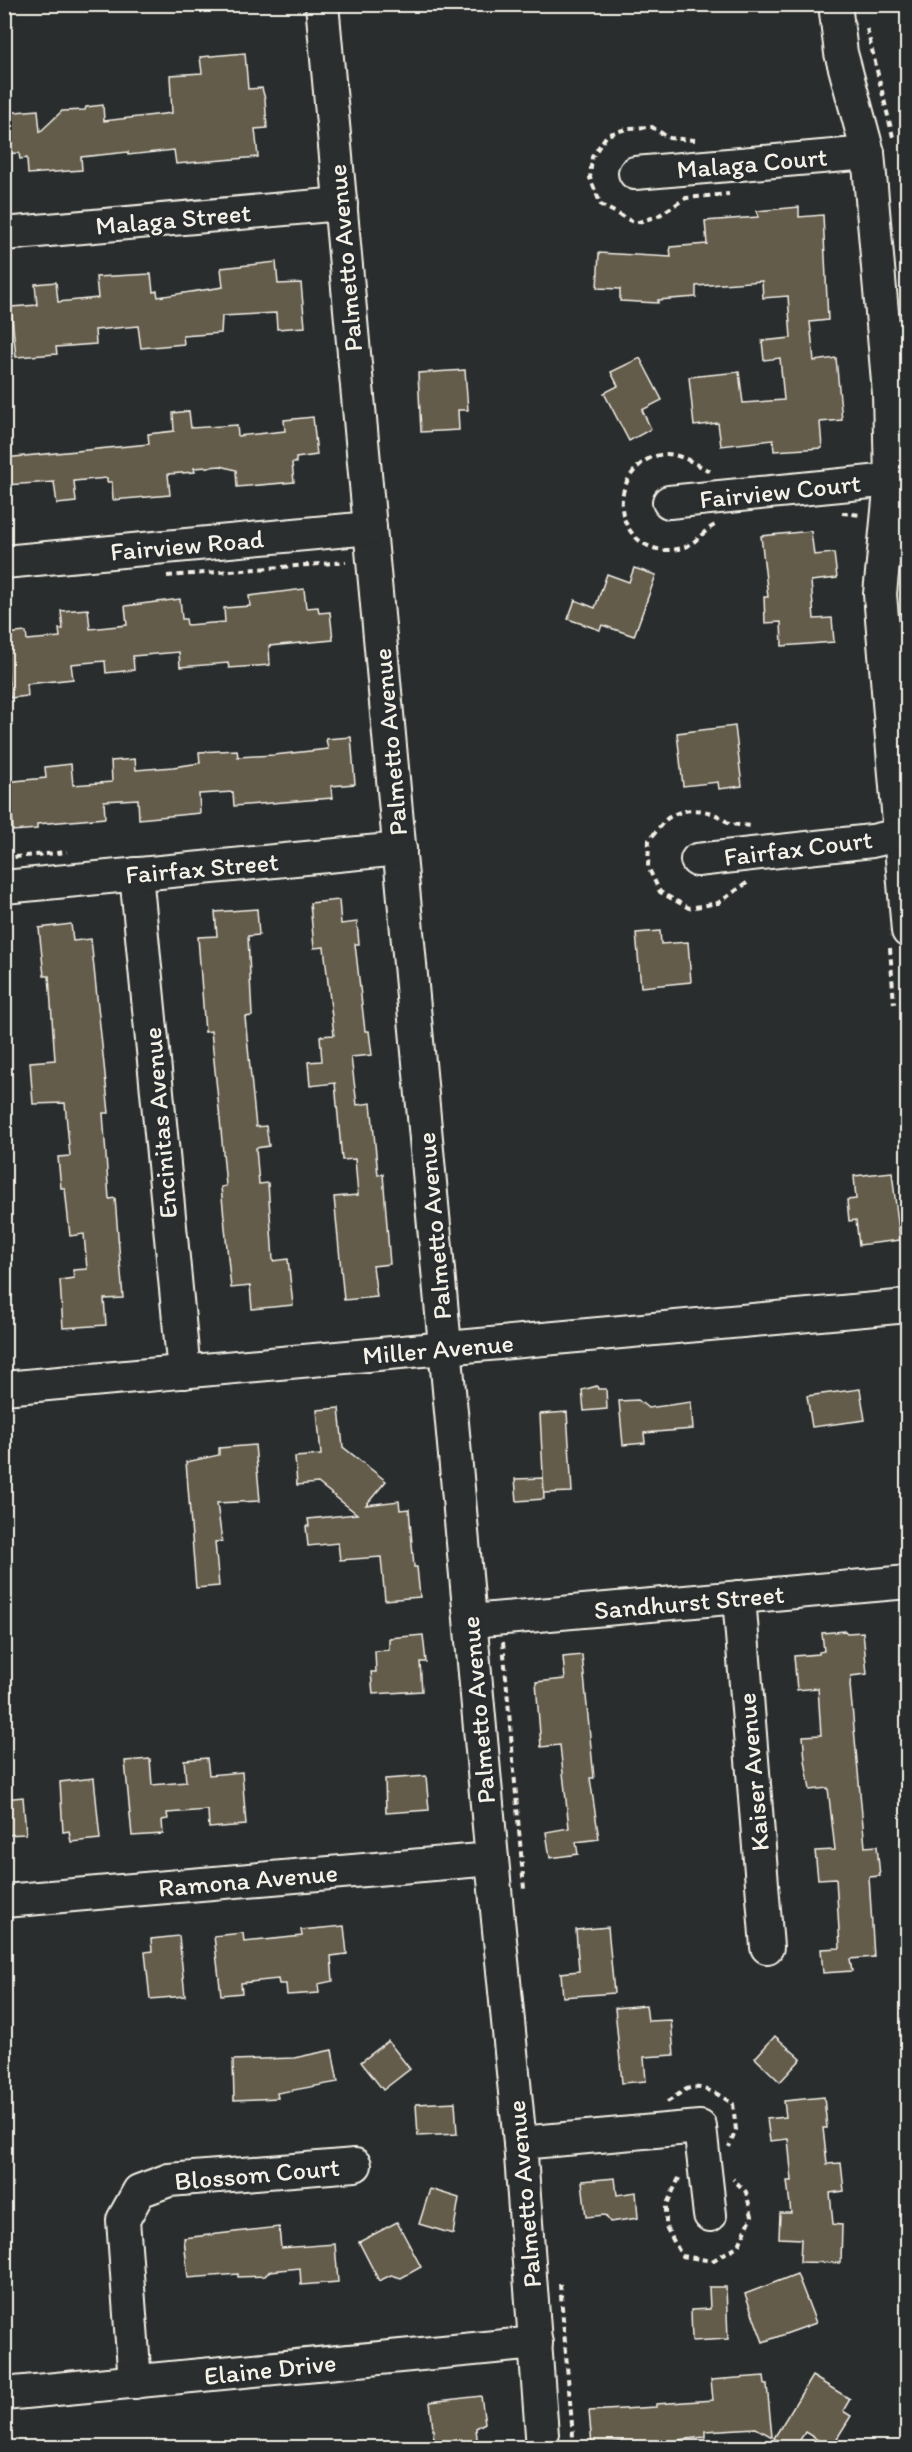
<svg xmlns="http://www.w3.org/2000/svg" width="912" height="2452" font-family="Itim,sans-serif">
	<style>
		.building { fill: #645c4c; stroke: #f4f1e8; stroke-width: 1.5 }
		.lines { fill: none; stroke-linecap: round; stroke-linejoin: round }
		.minor-casing { stroke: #f4f1e8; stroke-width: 36 }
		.path { stroke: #f4f1e8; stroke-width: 4; stroke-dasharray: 6 4.5; stroke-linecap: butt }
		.minor { stroke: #2a2d2e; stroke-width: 32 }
		.labels { text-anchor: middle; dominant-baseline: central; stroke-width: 6; stroke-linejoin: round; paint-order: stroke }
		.street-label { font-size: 26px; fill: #f4f1e8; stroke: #2a2d2e }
	</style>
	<rect width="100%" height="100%" fill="#2a2d2e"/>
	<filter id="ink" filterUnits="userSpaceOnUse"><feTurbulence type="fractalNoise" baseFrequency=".0167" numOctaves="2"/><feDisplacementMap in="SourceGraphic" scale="12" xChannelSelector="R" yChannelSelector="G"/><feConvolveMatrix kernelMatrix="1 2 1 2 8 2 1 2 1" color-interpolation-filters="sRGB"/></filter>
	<g filter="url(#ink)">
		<g class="building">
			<polygon points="245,53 248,89 262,88 265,99 267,128 255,129 258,157 176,164 174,150 128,155 128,152 81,157 82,170 28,174 27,158 20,159 19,153 4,154 4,113 38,110 40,132 62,111 85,110 86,107 103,105 104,121 172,113 170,75 202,73 200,57"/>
			<polygon points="799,207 799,217 823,215 828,320 810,322 814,361 836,358 842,420 820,422 822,448 774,451 773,440 721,446 718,423 694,426 689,377 739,372 743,403 784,400 780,358 764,360 762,341 791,338 788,296 763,298 762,281 696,286 696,297 658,300 658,303 620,301 620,289 597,288 599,253 671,257 670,247 707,244 705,221 758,217 757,211"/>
			<polygon points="276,262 278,284 301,283 305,327 277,329 276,313 222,316 221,333 183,336 184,344 141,348 138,326 95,330 96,344 56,347 57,354 16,357 11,307 37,305 35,284 56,282 58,302 98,298 96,277 151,274 153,292 157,291 158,297 223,287 221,268"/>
			<polygon points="640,358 662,400 642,410 651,429 629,441 604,393 618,386 611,372"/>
			<polygon points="465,370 468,410 458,410 459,430 421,432 418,373"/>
			<polygon points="189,411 191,428 237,425 238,436 285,431 284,420 313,417 317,455 296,458 296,463 292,463 294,482 237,487 236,470 221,466 194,468 195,472 168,474 170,495 113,500 112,482 107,482 107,478 74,481 76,502 57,504 54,482 4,485 4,458 149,444 148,434 174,431 173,413"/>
			<polygon points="811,531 814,555 834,553 837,578 811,581 814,619 832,618 834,642 782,646 781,622 765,623 764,597 768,597 761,536"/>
			<polygon points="634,568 656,575 634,636 602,625 600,630 568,619 575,600 595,608 607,574 629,582"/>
			<polygon points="304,589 306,608 318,607 319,613 330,612 333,640 269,646 270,665 229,668 228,663 180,667 179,652 133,656 134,670 106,673 105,661 71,664 73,679 27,684 28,696 10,698 7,666 4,666 4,634 26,632 27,640 60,637 59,629 63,629 61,611 88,609 90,629 127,625 125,606 180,599 182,619 186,619 187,625 225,622 224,608 250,606 249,596"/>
			<polygon points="735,726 742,786 719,789 718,782 683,786 677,733"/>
			<polygon points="351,737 355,784 331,786 332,798 234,806 233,792 199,794 200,813 139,819 138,799 104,801 105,818 37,824 37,829 13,831 12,812 4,813 4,782 46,778 45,767 71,764 73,785 112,782 111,761 135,759 136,770 173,767 200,763 199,752 237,750 238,757 274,755 328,749 326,739"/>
			<polygon points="339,900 341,924 357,922 359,944 355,944 365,1031 369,1031 372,1055 351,1057 357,1105 371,1103 378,1175 383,1174 390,1264 373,1266 377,1297 344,1300 334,1197 358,1195 355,1159 342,1160 335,1083 310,1086 308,1062 322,1061 320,1036 334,1035 324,947 314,948 310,903"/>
			<polygon points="257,909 259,935 248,936 252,1016 245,1017 256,1127 266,1126 269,1146 256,1148 259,1184 268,1183 273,1261 288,1259 293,1305 252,1309 250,1286 231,1288 221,1187 226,1186 220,1119 211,1031 205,1032 198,937 217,936 215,912"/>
			<polygon points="71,924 73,941 91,939 109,1113 103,1113 109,1199 115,1198 123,1298 104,1299 106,1325 63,1328 60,1280 74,1278 73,1270 87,1269 84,1234 70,1236 65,1188 61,1188 58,1157 70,1156 65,1103 33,1104 30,1062 55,1060 49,976 44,976 39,928"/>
			<polygon points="660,931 661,944 688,942 691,982 641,987 636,933"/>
			<polygon points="892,1172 900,1240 859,1245 856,1220 849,1221 847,1200 856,1199 854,1176"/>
			<polygon points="597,1386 598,1389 606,1389 607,1409 584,1411 582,1390"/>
			<polygon points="860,1389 865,1420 812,1427 807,1396"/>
			<polygon points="638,1400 648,1408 691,1402 693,1429 644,1433 645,1443 623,1445 619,1401"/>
			<polygon points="339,1408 343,1447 386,1481 366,1505 399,1501 400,1510 409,1509 414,1567 417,1567 420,1597 385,1600 381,1557 340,1560 338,1543 308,1546 306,1526 309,1526 308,1519 357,1514 318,1483 297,1485 295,1457 321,1455 317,1410"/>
			<polygon points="567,1412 572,1492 544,1493 540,1414"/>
			<polygon points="255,1445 260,1501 217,1503 222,1541 215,1542 219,1586 196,1588 186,1462 219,1455 219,1448"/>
			<polygon points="543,1478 544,1499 517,1501 515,1479"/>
			<polygon points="845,1631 847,1633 863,1632 867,1674 851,1676 850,1685 865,1847 877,1846 880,1876 869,1877 874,1957 850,1959 852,1971 823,1973 821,1949 840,1948 836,1878 818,1879 815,1851 835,1850 828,1788 810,1790 805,1760 803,1736 821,1735 818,1688 797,1690 794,1656 819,1654 819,1652 824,1651 822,1633"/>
			<polygon points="423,1635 426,1662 420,1662 422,1691 373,1694 371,1672 376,1672 375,1651 389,1650 389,1638"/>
			<polygon points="582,1655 594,1778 590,1778 599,1839 576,1842 578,1854 550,1858 546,1832 569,1828 560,1745 541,1747 536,1682 565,1679 563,1657"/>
			<polygon points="207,1758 209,1775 242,1772 246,1825 209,1828 208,1810 167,1813 168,1819 162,1820 163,1834 132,1836 125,1761 150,1759 152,1785 186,1782 184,1760"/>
			<polygon points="426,1776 429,1810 386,1813 385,1779"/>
			<polygon points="94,1778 100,1839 71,1842 69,1831 63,1832 60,1782"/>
			<polygon points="23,1797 26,1834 4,1835 4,1799"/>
			<polygon points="344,1926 347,1954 331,1956 333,1981 318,1984 319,1993 287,1995 286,1984 279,1984 278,1979 241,1983 242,1993 221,1995 214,1936 243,1933 244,1942 302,1936 301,1930"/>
			<polygon points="608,1927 614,1993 563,1997 561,1973 579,1971 576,1930"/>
			<polygon points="179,1936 185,1996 150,1999 145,1952 152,1951 151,1939"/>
			<polygon points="646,2005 648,2021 671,2020 674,2055 644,2057 646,2081 622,2083 615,2008"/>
			<polygon points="775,2036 801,2059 780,2082 755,2058"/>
			<polygon points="388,2041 410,2069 383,2090 361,2062"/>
			<polygon points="332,2050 338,2082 277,2093 278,2098 234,2100 233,2060 294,2058"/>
			<polygon points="824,2097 827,2128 823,2128 827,2164 841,2163 844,2191 830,2193 833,2224 842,2225 841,2263 800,2262 801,2239 779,2238 780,2213 791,2213 787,2181 792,2181 788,2139 770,2141 767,2119 786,2117 784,2101"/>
			<polygon points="455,2102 457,2134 418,2136 416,2104"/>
			<polygon points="615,2178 617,2195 636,2192 638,2218 610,2222 605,2215 586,2217 582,2181"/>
			<polygon points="430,2189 459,2198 453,2234 419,2224"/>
			<polygon points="397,2222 421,2267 401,2278 391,2275 379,2281 359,2242"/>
			<polygon points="279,2227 281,2248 335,2244 338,2282 301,2285 300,2268 270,2271 265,2276 238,2277 238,2274 188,2278 184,2238"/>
			<polygon points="797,2274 816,2323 763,2342 745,2294"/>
			<polygon points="709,2287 726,2287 728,2339 692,2341 691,2310 710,2309"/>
			<polygon points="764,2376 765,2385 767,2385 772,2437 756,2428 705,2431 705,2437 678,2440 679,2448 620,2448 620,2442 592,2445 589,2411 656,2407 656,2404 713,2400 711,2380"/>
			<polygon points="812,2376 850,2399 843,2411 851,2416 831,2448 805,2432 795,2448 789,2448 774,2438"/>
			<polygon points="481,2396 485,2423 476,2428 478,2448 435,2448 430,2402"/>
		</g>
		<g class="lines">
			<g class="minor-casing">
				<g id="minor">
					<polyline points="322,4 492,1859 520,2143 543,2448"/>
					<polyline points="835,4 841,53 868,153 889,393 891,480 880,594 908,931"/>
					<polyline points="635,173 868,153"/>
					<polyline points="4,234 341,204"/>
					<polyline points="669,502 891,480"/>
					<polyline points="4,562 370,528"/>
					<polyline points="697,860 872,841 899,835"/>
					<polyline points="136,874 184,1372"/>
					<polyline points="4,887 400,849"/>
					<polyline points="4,1388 908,1306"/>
					<polyline points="739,1597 767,1947"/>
					<polyline points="471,1621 908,1582"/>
					<polyline points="4,1901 492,1859"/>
					<polyline points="520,2143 700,2127 710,2215"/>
					<polyline points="135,2382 123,2220 139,2191 169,2180 355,2165"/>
					<polyline points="4,2394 536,2343"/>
				</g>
			</g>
			<g class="path">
				<polyline points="867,29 894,141"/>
				<polyline points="695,140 669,138 652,127 629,128 607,135 592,157 590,178 601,205 635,223 658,216 686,198 729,194"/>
				<polyline points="901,199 908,270"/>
				<path d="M710 471C697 465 683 455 667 454 659 454 648 458 642 463 598 500 632 565 685 547 696 543 704 530 715 525"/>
				<polyline points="842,513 861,515"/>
				<polyline points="167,576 346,562"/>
				<polyline points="4,858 67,852"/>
				<path d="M747 883 718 903 689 908 660 892 648 867 649 840C655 834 661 823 668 818 687 805 714 809 729 824L752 826"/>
				<polyline points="890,948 894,1004"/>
				<polyline points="503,1642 524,1889"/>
				<path d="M667 2102C673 2099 677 2095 683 2091 698 2081 720 2095 733 2104L736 2130 729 2147"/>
				<polyline points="679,2178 666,2206 666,2227 682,2256 712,2261 739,2245 752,2216 746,2192 733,2179"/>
				<polyline points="560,2284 574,2448"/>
			</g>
			<use href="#minor" class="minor"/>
		</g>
	</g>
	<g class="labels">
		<g class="street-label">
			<text transform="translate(752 163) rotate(-5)">Malaga Court</text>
			<text transform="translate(173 219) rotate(-5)">Malaga Street</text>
			<text transform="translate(345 258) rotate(-95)">Palmetto Avenue</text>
			<text transform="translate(780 491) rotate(-6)">Fairview Court</text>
			<text transform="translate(187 545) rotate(-5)">Fairview Road</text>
			<text transform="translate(390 742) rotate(-95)">Palmetto Avenue</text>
			<text transform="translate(798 848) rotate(-7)">Fairfax Court</text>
			<text transform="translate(202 868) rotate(-5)">Fairfax Street</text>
			<text transform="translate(160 1123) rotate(-95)">Encinitas Avenue</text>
			<text transform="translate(434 1226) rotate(-95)">Palmetto Avenue</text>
			<text transform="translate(438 1349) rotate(-5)">Miller Avenue</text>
			<text transform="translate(689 1602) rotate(-5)">Sandhurst Street</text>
			<text transform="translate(478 1710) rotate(-95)">Palmetto Avenue</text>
			<text transform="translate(753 1772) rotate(-95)">Kaiser Avenue</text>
			<text transform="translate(248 1880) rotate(-5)">Ramona Avenue</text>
			<text transform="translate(257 2174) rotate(-5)">Blossom Court</text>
			<text transform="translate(524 2194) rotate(-95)">Palmetto Avenue</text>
			<text transform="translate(270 2369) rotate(-6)">Elaine Drive</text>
		</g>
	</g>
	<rect width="912" height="2452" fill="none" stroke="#2a2d2e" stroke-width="24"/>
	<rect x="12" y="12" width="888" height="2428" fill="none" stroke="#f4f1e8" stroke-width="2" filter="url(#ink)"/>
</svg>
